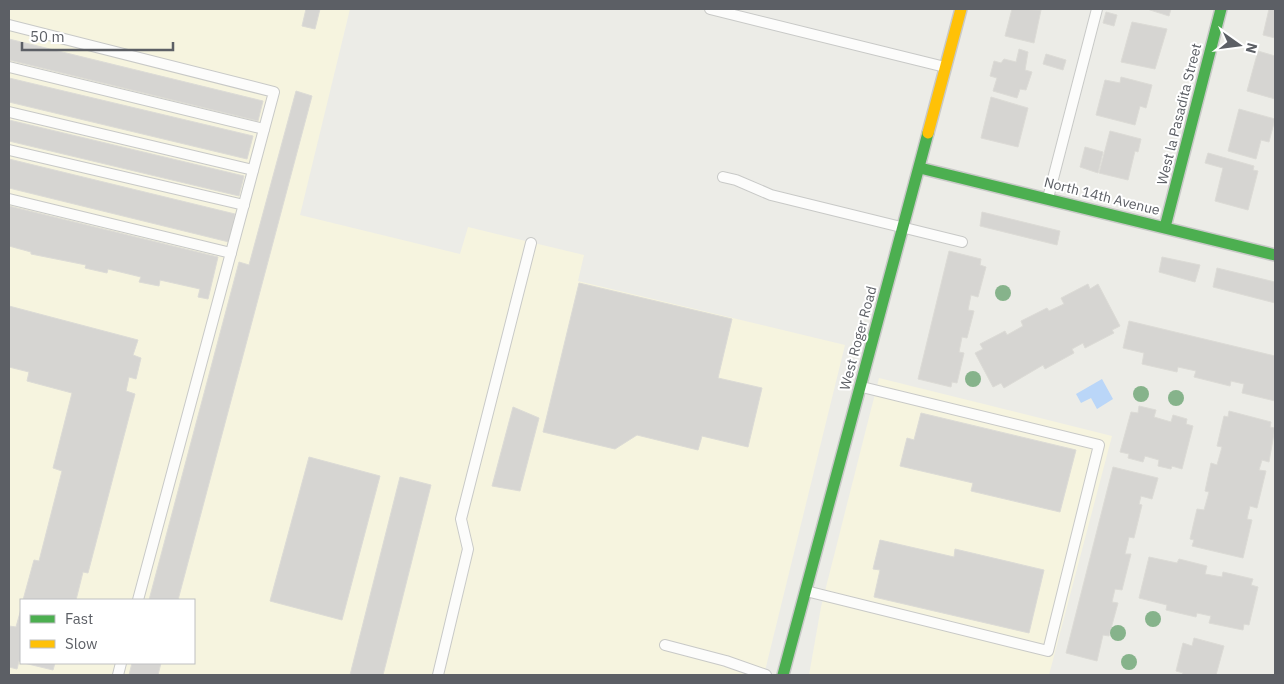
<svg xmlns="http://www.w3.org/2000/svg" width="1284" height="684" font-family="'IBM Plex Sans',sans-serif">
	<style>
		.commercial { fill: #f6f4df; fill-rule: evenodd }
		.water { fill: #bad6f8 }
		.building { fill: #d6d5d2; stroke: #dcdbd6 }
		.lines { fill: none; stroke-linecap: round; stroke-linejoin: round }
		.lane-casing { stroke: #c8c9c7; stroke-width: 12 }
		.fast-casing { stroke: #c9c9c8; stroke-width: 14 }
		.slow-casing { stroke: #c9c9c8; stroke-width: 14 }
		.lane { stroke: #fcfcfb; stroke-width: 10 }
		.fast { stroke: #4caf50; stroke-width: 11 }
		.slow { stroke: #ffc107; stroke-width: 11 }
		.tree { fill: #86b38b }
		.labels { text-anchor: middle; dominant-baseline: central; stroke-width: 4; stroke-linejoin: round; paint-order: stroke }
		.street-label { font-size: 14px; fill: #5c5f65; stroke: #fff }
	</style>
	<rect width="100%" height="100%" fill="#ecece7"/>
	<g class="commercial">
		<path d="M9 9H350L300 215 460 254 468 227 584 255 578 281 845 345 764 675H9ZM21 600H194V663H21Z"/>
		<polygon points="879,378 1112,436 1049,675 809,675 821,607"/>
	</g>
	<polygon class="water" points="1102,379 1113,399 1097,409 1091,398 1081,403 1076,394"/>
	<g class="building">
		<polygon points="306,9 320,9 315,29 302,26"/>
		<polygon points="1012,9 1041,10 1034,43 1005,36"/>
		<polygon points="1147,9 1171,9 1169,16"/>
		<polygon points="1269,9 1275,9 1275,38 1263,35"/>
		<polygon points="1106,12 1117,15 1114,26 1103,23"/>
		<polygon points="1132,22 1167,29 1155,69 1121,62"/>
		<polygon points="9,39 263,101 258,121 9,60"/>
		<polygon points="1019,49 1028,52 1025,70 1032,72 1026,90 1020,89 1017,98 993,91 997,78 990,76 994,61 1001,63 1004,59 1016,62"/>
		<polygon points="1258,51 1275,56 1275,99 1247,91"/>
		<polygon points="1046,54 1066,60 1063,70 1043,64"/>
		<polygon points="1121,77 1152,85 1146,108 1140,106 1135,125 1096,115 1105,80 1120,83"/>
		<polygon points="9,78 253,136 247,159 9,102"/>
		<polygon points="296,91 312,96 178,600 149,600 239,262 249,265"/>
		<polygon points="991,97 1028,108 1018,147 981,138"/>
		<polygon points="1239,109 1275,119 1269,142 1261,140 1256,159 1228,151"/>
		<polygon points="9,120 244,176 239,196 9,141"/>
		<polygon points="1110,131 1141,139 1138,152 1135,151 1128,180 1099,173"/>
		<polygon points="1085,147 1103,152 1098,173 1080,167"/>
		<polygon points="1208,153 1254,166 1253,170 1258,171 1248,210 1215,201 1223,168 1205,163"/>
		<polygon points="9,159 235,214 229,242 9,188"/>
		<polygon points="9,206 218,257 208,299 198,297 200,289 160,280 159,286 139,282 141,277 108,269 107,273 85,268 86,265 31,254 31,252 9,246"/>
		<polygon points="982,212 1060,231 1057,245 980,226"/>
		<polygon points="949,251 981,259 980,265 986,267 978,297 971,295 968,310 974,311 967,338 962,337 959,352 964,353 957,383 952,382 951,387 918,379"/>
		<polygon points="1162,257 1200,265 1195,282 1159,272"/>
		<polygon points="1217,268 1275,282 1275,303 1213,287"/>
		<polygon points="579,283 732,319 718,378 762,388 748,447 702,436 698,450 637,435 615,449 543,432"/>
		<polygon points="1088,284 1090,289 1098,284 1120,326 1112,330 1114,333 1085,348 1083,343 1072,349 1074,353 1045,369 1043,365 1004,388 1001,383 993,387 975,353 983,349 980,344 1005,331 1007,335 1023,326 1021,321 1047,308 1049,311 1064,304 1061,298"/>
		<polygon points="9,306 138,340 133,355 141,358 136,379 129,377 126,391 135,394 88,573 83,572 76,600 23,600 34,560 39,561 62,471 53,468 72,393 27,381 29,372 9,367"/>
		<polygon points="1129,321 1275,356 1275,401 1242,393 1244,384 1231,381 1230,386 1194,377 1196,371 1178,367 1177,372 1142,364 1144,353 1123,348"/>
		<polygon points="1139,406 1156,410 1154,417 1171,422 1173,415 1187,419 1186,424 1193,426 1182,469 1172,466 1171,469 1158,466 1159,460 1145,456 1143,462 1128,458 1129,454 1120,452 1131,412 1138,413"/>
		<polygon points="513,407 539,418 520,491 492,486"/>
		<polygon points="1229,411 1271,422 1270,427 1275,428 1269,462 1262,460 1259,470 1266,471 1257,508 1250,506 1247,519 1252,520 1243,558 1192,546 1194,540 1190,539 1197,509 1204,510 1209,492 1205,491 1211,463 1217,465 1222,447 1217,446 1224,416 1228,417"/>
		<polygon points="921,413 1076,450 1060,512 971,491 973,483 900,466 907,438 914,440"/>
		<polygon points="309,457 380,476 342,620 270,601"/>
		<polygon points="1113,467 1158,478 1152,499 1141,496 1139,504 1142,505 1134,538 1129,537 1125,554 1131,554 1122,590 1115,589 1112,602 1118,603 1109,636 1103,635 1097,661 1066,653"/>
		<polygon points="400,477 431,485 383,675 350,675"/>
		<polygon points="880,540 954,557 955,549 1044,570 1029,633 874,597 880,570 873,569"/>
		<polygon points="1149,557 1177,563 1179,559 1207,566 1205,574 1222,577 1223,572 1253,579 1251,585 1258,587 1249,625 1244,624 1243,630 1209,623 1211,616 1197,613 1196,617 1166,610 1167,605 1139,598"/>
		<polygon points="21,609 21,662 19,661 17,669 9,667 9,626 16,627"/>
		<polygon points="1194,638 1224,646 1216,675 1182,675 1183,673 1176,671 1183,643 1192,646"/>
		<polygon points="24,663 55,663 53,670"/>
		<polygon points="132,663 161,663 158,675 129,675"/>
	</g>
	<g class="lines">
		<g class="lane-casing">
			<g id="lane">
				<polyline points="710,9 945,67"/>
				<polyline points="9,25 274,92 138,600"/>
				<polyline points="9,67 264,129"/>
				<polyline points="9,112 253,170"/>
				<polyline points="9,150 244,205"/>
				<polyline points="723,177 736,180 771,195 962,242"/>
				<polyline points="1048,198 1097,9"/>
				<polyline points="9,199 231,253"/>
				<polyline points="806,591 1048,651 1099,445 862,387"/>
				<polyline points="665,645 726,661 766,675"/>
				<polyline points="118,675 121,663"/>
				<polyline points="438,675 468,549 461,519 531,243"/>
			</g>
		</g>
		<g class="fast-casing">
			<g id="fast">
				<polyline points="920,168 1275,255"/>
				<polyline points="1165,227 1221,9"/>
				<polyline points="783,675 928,133"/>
			</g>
		</g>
		<g class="slow-casing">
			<polyline id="slow" points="928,133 961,9"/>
		</g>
		<use href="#lane" class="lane"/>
		<use href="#fast" class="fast"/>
		<use href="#slow" class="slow"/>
	</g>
	<g class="tree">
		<circle cx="1003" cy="293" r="8"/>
		<circle cx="973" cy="379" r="8"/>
		<circle cx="1141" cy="394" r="8"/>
		<circle cx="1176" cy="398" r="8"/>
		<circle cx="1153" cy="619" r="8"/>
		<circle cx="1118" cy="633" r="8"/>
		<circle cx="1129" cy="662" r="8"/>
	</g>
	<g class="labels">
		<g class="street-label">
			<text transform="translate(1179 114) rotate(-76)">West la Pasadita Street</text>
			<text transform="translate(1102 196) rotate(14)">North 14th Avenue</text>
			<text transform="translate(858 338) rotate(-75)">West Roger Road</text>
		</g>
	</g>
	<rect width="1284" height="684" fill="none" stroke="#5c5f65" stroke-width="20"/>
	<rect x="20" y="599" width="175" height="65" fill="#ffffff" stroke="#bebfc1"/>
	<rect x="30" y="615" width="25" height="8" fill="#4caf50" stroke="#bebfc1"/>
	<text x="65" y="624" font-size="15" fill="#5c5f65">Fast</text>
	<rect x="30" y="640" width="25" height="8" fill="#ffc107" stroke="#bebfc1"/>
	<text x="65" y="649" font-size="15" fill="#5c5f65">Slow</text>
	<g transform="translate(1239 45) rotate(104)" stroke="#ffffff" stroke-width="4" paint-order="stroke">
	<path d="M0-4L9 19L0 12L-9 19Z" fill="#5c5f65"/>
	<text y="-8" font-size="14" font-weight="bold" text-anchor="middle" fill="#5c5f65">N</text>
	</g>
	<path d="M22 42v8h151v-8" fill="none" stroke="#5c5f65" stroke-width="2.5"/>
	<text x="30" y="42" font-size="15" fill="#5c5f65" stroke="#ffffff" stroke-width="4" paint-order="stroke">50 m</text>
</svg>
